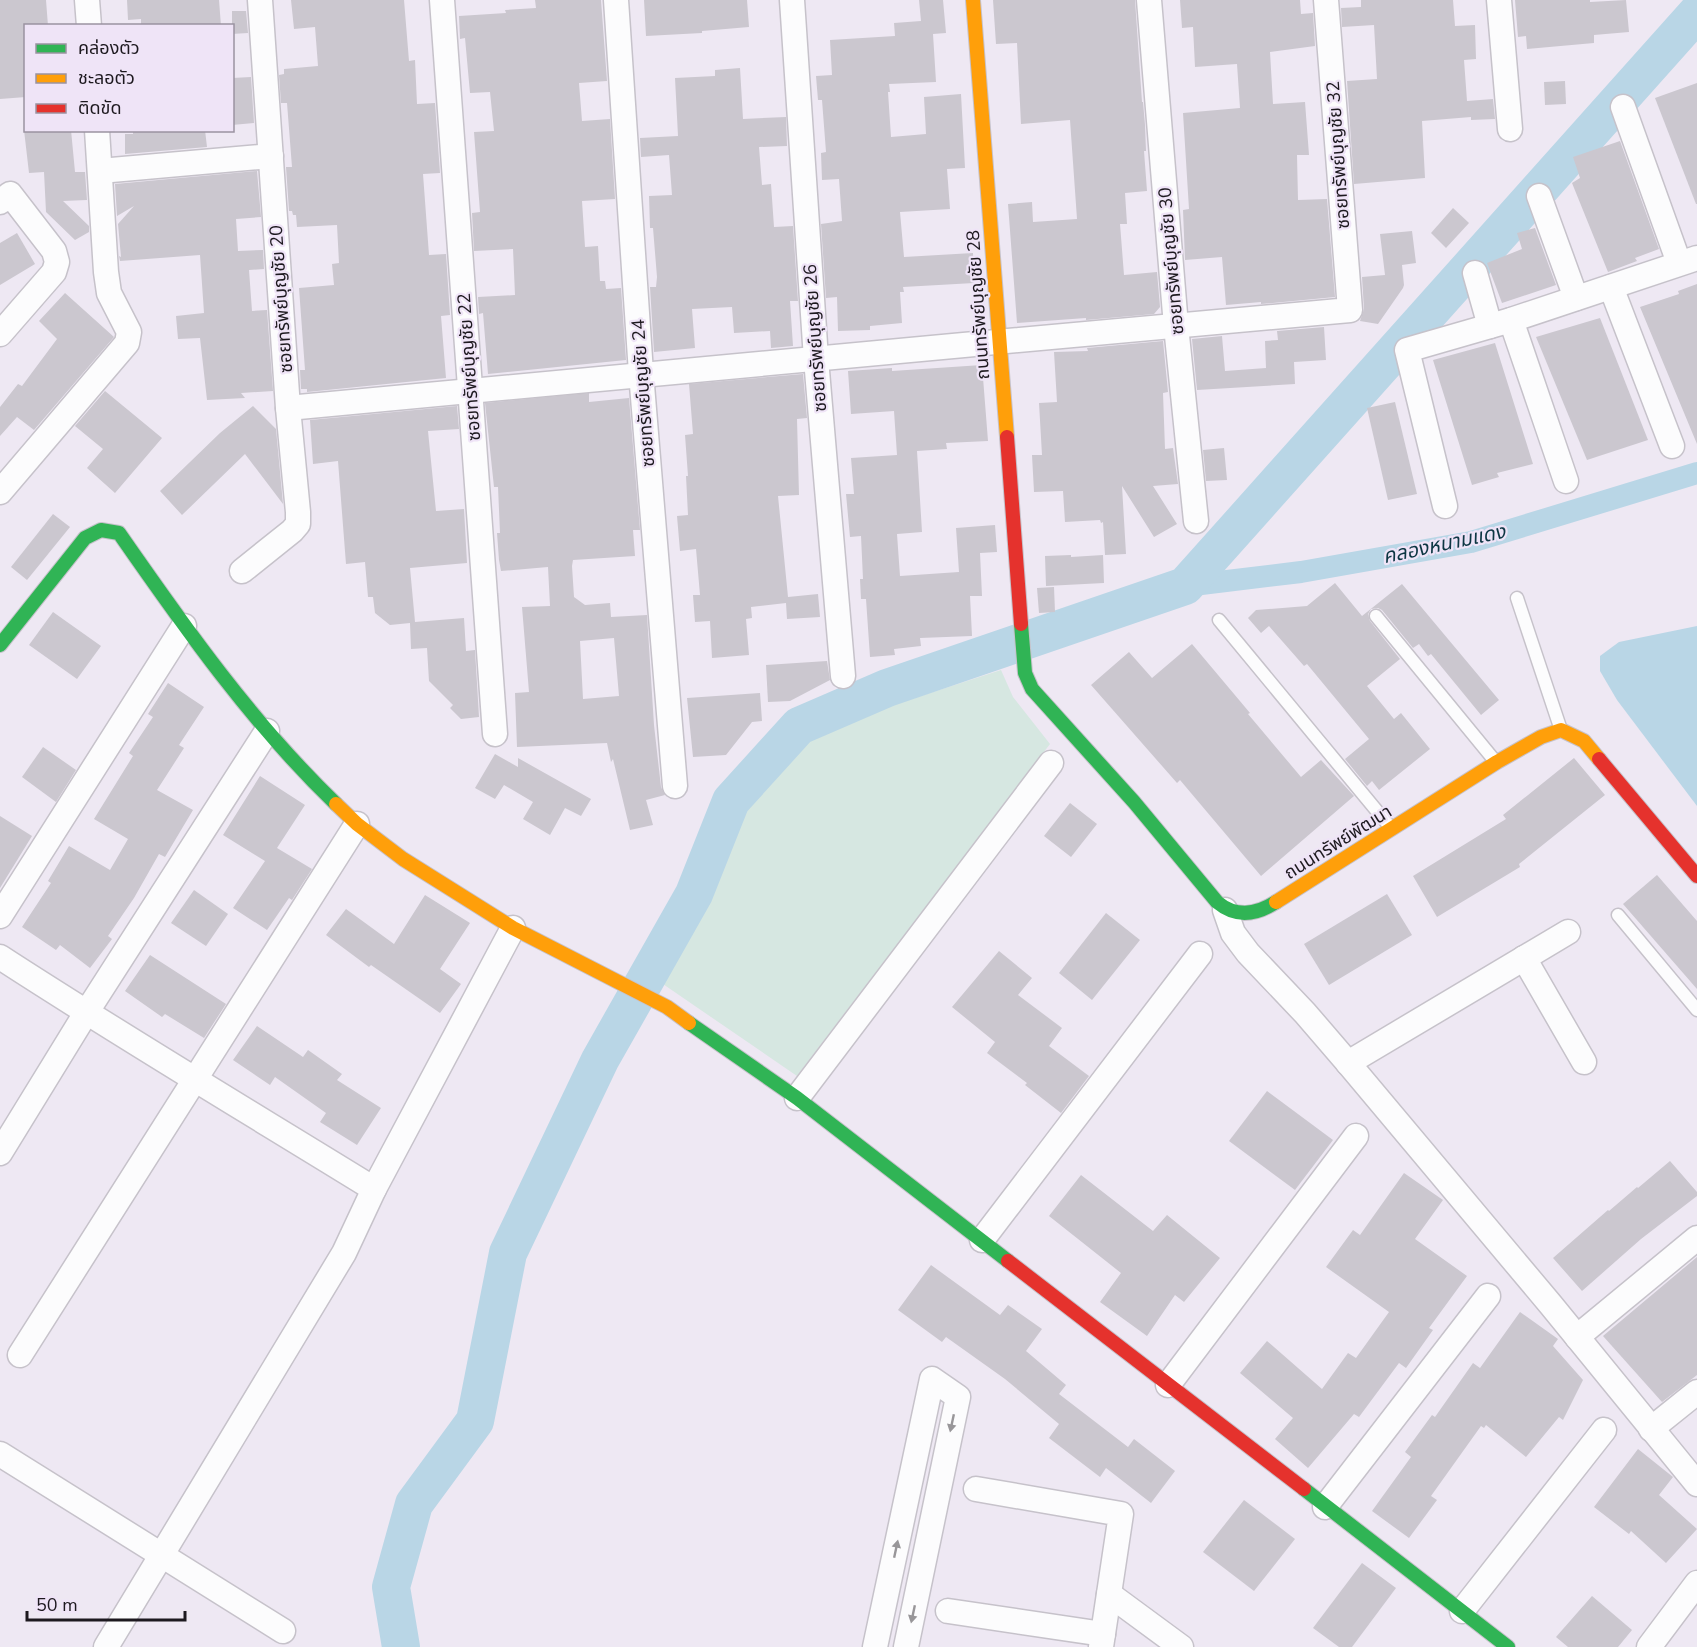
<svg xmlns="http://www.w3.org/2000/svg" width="1697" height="1647" font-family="'Nunito Sans','Noto Sans Thai',sans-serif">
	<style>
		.green { fill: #d6e7e1 }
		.water { fill: #b9d6e6 }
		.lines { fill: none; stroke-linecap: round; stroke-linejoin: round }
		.canal { stroke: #b9d6e6; stroke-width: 22 }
		.river { stroke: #b9d6e6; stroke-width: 38 }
		.building { fill: #cbc7cf; fill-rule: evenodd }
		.lane-casing { stroke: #c6c2ca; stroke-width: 15 }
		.street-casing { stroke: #c6c2ca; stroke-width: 27 }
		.fast-casing { stroke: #c6c2ca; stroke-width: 16 }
		.slow-casing { stroke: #c6c2ca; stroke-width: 16 }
		.jam-casing { stroke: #c6c2ca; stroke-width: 16 }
		.lane { stroke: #fcfcfd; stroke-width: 12 }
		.street { stroke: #fcfcfd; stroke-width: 24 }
		.fast { stroke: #30b455; stroke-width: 14 }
		.slow { stroke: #ff9f0a; stroke-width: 14 }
		.jam { stroke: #e5322d; stroke-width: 14 }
		.oneway { fill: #989699 }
		.labels { text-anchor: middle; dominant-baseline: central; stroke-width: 4.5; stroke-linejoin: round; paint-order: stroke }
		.street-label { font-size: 18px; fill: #1d191f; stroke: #efe4f7 }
		.water-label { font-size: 20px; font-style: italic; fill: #0d3643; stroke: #efe4f7 }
	</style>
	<rect width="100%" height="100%" fill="#eee8f3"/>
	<polygon class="green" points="1001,670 1013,697 1050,744 797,1076 660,982 740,811 789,750 859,716"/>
	<polygon class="water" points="1697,626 1697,806 1617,700 1600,671 1600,656 1619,642"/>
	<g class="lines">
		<polyline class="canal" points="1185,586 1301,572 1471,542 1697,473"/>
		<polyline class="river" points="401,1647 391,1587 414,1504 475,1421 508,1253 600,1060 694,894 731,801 799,726 887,688 1185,586 1697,13"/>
	</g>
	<g class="building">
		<polygon points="0,0 46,0 48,26 26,26 26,97 0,99"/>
		<polygon points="127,0 219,0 221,26 141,26 141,19 128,20"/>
		<polygon points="291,0 404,0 409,61 415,60 417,104 435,103 440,173 423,174 429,255 446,254 450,315 441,316 446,378 307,392 307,389 301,389 300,370 305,370 299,288 334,285 332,264 339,263 337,225 297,227 296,215 293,215 292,211 289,211 286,167 292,167 287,103 281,103 279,75 284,74 284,69 318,66 315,27 294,29"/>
		<polygon points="535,0 601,0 607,81 579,83 582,121 610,119 615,199 582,201 585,247 598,246 600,281 605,281 606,289 621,288 626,360 488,374 483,313 479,314 478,297 515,295 513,249 474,251 472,213 480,212 474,132 494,131 490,92 470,93 465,38 460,39 459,16 506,13 505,10 536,8"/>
		<polygon points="644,0 747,0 749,27 702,31 702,33 646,36"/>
		<polygon points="919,0 943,0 946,33 933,34 936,82 889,84 890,92 888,92 891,137 926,134 924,97 961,94 965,168 947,169 950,209 900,212 904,257 973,253 974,283 903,287 904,292 900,292 902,323 870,326 870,330 838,331 837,297 826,298 821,224 842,221 839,179 822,180 821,153 826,152 822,100 818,100 816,76 832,75 830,40 895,36 894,23 921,21"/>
		<polygon points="993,0 1135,0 1142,102 1143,102 1145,125 1146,151 1144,151 1147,191 1125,193 1127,224 1120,224 1124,275 1157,272 1160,307 1154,314 1086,320 1086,318 1017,323 1008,204 1032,202 1033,222 1077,219 1070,120 1021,124 1017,43 996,44"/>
		<polygon points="1180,0 1300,0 1301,14 1313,13 1315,46 1270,52 1273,104 1305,102 1309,155 1297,155 1298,200 1327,199 1335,297 1261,304 1261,302 1226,305 1222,257 1185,260 1183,210 1189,209 1183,113 1240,108 1237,64 1195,67 1193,27 1182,28"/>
		<polygon points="1361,0 1453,0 1455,26 1475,25 1476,59 1464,60 1467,101 1493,99 1495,119 1471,120 1471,117 1422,121 1425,178 1354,184 1347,81 1377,79 1374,25 1342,27 1341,8 1361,7"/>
		<polygon points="1515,0 1590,0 1590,2 1626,0 1629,32 1594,35 1594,43 1527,49 1526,36 1518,37"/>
		<polygon points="232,11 246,11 248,33 232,34"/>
		<polygon points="740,68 743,119 786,117 787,146 759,147 762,185 771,184 774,227 793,226 798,301 790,301 793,346 771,348 770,331 734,333 732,307 692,309 695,348 654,352 650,287 656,287 657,277 653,228 650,228 649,196 672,195 669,155 641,157 640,138 678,136 675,78 715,76 715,70"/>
		<polygon points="251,77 254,123 232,125 232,78"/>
		<polygon points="1565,81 1566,104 1545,105 1544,82"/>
		<polygon points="1697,83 1697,204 1696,204 1655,98"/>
		<polygon points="24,130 71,130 75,172 85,172 87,200 63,201 89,226 89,232 75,240 46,212 44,172 29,173"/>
		<polygon points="133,130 205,130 207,147 125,154 125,134 133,134"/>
		<polygon points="1620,141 1659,249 1635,258 1637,261 1608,272 1572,183 1580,178 1573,157"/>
		<polygon points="257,171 261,217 236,219 238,251 263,250 264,269 249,270 252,311 267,310 273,391 241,393 245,398 207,400 200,338 178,339 176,316 204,313 200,255 120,261 119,256 121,257 118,224 134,206 117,216 115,184"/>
		<polygon points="1453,208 1469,223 1446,248 1431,233"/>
		<polygon points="1535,228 1556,285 1502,303 1487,263 1522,249 1517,233"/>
		<polygon points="1412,231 1416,263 1402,265 1404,285 1403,288 1378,324 1360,321 1364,309 1362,277 1385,275 1380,234"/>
		<polygon points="17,233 35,264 0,285 0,243"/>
		<polygon points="1697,284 1697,444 1640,307 1679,294 1678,291"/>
		<polygon points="65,293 114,337 34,430 17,417 0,436 0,407 18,384 22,386 57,339 39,321"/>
		<polygon points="1600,318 1648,440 1587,460 1536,337"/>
		<polygon points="1324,327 1326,360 1294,362 1295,384 1197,390 1192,339 1222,336 1225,371 1266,368 1265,341 1278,340 1277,331"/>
		<polygon points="1163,341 1168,392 1163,393 1165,449 1173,448 1178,484 1153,486 1177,524 1154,537 1122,486 1126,554 1105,555 1103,522 1101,523 1100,520 1065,522 1063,491 1034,492 1032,455 1042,455 1039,403 1057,402 1054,352 1088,351 1087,348"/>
		<polygon points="1495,343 1533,464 1497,473 1499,477 1472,485 1433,360"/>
		<polygon points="982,365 988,441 946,443 947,449 917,451 922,532 897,534 900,576 959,572 956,528 995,525 997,552 980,553 982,596 970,596 972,636 920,638 921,646 894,649 895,655 870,657 866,599 861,599 860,579 863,579 861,536 850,537 846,494 854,494 851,458 897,455 894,411 851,414 848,371 892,368 892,371"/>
		<polygon points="803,374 807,418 797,419 799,495 778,496 788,597 818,594 820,617 787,619 786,603 751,607 752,618 746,619 749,655 712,658 710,621 695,622 693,595 700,595 696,549 680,551 677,516 688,515 686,476 688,476 685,435 693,434 689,384"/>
		<polygon points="105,391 162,438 115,493 87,468 103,449 75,426"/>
		<path d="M589 393V402L629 398 640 530H633L635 556 573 560 572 566 574 597 585 605 610 603 611 617 647 615 654 725 661 787 665 795 646 800 653 825 630 830 613 759 611 762 607 743 517 747 515 693 529 692 522 607 550 606 548 567 501 571 499 560 497 533H500L498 487H494L485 403ZM614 638 619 696 583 699 580 641Z"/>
		<polygon points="1395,402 1417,494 1388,500 1367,408"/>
		<polygon points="253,406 276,429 283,504 245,454 182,515 160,491 220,433"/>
		<polygon points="457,406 459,429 428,431 436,511 464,509 467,563 410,568 415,622 464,618 466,651 475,650 479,717 461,719 450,708 453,705 429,681 427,648 411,649 410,623 390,625 375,613 373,597 368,597 365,562 346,564 338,461 313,464 310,420"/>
		<polygon points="1224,448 1227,480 1206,481 1203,450"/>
		<polygon points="53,514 70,527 27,580 11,567"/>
		<polygon points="1071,555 1071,557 1103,555 1104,583 1046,586 1045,556"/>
		<polygon points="1335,583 1362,616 1402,584 1499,700 1481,715 1431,654 1428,656 1419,644 1413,648 1382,610 1378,608 1371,609 1368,614 1370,621 1400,659 1367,686 1394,719 1401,713 1430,749 1379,790 1372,781 1367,786 1345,759 1369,739 1307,664 1304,666 1269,626 1261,633 1248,618 1256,610 1307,606"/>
		<polygon points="1054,587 1055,612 1039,613 1037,588"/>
		<polygon points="53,612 101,646 77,679 29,645"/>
		<polygon points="1192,644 1250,713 1248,714 1301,777 1321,760 1354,796 1261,876 1180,780 1177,783 1091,685 1129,652 1152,678"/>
		<polygon points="827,661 830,680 790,701 768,702 766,665"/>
		<polygon points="168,683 204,707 179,745 184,748 157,790 193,810 165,857 159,854 134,898 108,936 112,939 90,968 60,945 56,950 22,927 51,883 48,881 69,846 110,870 128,839 94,819 133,756 129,753 153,717 148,714"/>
		<polygon points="760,693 762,721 752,722 726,755 693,757 687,698"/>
		<polygon points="43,747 76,770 56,802 22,777"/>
		<polygon points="495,754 518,767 518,758 591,799 581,816 565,808 550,835 523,819 533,802 504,785 495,799 475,788"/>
		<polygon points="1574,758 1605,795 1519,864 1520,867 1437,917 1413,876 1506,819 1503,815"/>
		<polygon points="260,776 305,805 277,848 312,869 292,900 289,898 267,930 233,908 265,861 223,835"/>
		<polygon points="1070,803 1097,824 1071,857 1044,836"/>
		<polygon points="0,816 32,836 0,888"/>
		<polygon points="1657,875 1697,921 1697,989 1623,904"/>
		<polygon points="194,890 228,914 206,946 171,923"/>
		<polygon points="1387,894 1412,935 1329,985 1304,944"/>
		<polygon points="425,895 470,923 440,969 461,984 440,1013 371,965 369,967 326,935 346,909 394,944"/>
		<polygon points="1106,913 1140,940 1092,1000 1059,973"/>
		<polygon points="999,951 1032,978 1018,995 1062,1028 1049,1046 1089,1076 1061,1113 1025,1085 1027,1083 987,1053 995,1042 952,1007"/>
		<polygon points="150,955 226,1004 204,1038 165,1014 162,1017 125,991"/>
		<polygon points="257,1026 303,1057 308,1050 342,1074 337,1080 381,1108 357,1145 320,1122 326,1113 275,1077 270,1085 233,1060"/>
		<polygon points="1267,1091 1333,1140 1295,1190 1229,1141"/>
		<polygon points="1670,1161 1697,1192 1697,1196 1641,1239 1582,1291 1553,1258 1608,1210 1609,1211 1637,1187 1638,1188"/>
		<polygon points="1404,1173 1443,1200 1415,1239 1467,1276 1429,1328 1433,1330 1406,1368 1399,1363 1359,1417 1354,1414 1308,1468 1275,1439 1293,1418 1240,1373 1267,1341 1322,1389 1348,1353 1356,1358 1389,1312 1326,1267 1353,1230 1360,1235"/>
		<polygon points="1081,1175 1153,1231 1167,1215 1220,1258 1184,1302 1175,1295 1147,1336 1100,1302 1121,1273 1049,1216"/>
		<polygon points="1697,1257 1697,1375 1662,1402 1603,1336"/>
		<polygon points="931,1265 1000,1315 1008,1305 1042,1329 1026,1351 1066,1385 1059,1394 1128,1447 1134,1439 1175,1471 1151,1503 1106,1468 1100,1477 1049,1438 1059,1424 1005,1379 946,1337 942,1342 898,1310"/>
		<polygon points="1520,1312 1558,1339 1553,1346 1583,1380 1563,1420 1559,1417 1526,1457 1486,1425 1484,1428 1481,1426 1431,1496 1437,1500 1409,1538 1372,1511 1411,1457 1405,1452 1432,1415 1435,1417 1473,1363 1480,1368"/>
		<polygon points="1638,1449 1673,1477 1659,1495 1697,1529 1666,1563 1631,1531 1629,1534 1594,1507"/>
		<polygon points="1244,1500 1295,1539 1254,1591 1203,1552"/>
		<polygon points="1362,1563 1396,1588 1352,1647 1339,1647 1313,1628"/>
		<polygon points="1592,1596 1632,1630 1618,1647 1568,1647 1556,1637"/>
	</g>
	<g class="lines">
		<g class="lane-casing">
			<g id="lane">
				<polyline points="1517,598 1561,730"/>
				<polyline points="1376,616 1495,761"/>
				<polyline points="1219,620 1391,828"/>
				<polyline points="1618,915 1697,1010"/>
			</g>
		</g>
		<g class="street-casing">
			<g id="street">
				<polyline points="87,0 89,26"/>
				<polyline points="442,0 495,734"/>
				<polyline points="616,0 641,373 675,786"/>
				<polyline points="792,0 816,359 843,676"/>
				<polyline points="1149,0 1176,326 1196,521"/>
				<polyline points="1499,0 1510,129"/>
				<polyline points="1623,107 1679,263"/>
				<polyline points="100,171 271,156"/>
				<polyline points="1539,196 1576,298"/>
				<polyline points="0,202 10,194 54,251 57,262 54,272 0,334"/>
				<polyline points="1475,273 1490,326"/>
				<polyline points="1611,287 1672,446"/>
				<polyline points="1511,320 1566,481"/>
				<path d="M288 408C642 372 996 343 1350 310L1326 0"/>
				<polyline points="0,492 127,343 129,332 109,293 106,272 97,130"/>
				<polyline points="1445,506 1407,350 1511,320 1697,258"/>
				<polyline points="242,571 292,531 298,524 298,512 288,408 260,0"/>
				<polyline points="1225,910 1233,933 1248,953 1305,1013 1348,1063 1551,1305 1697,1484"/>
				<polyline points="0,916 184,626"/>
				<path d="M0 957C123 1037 249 1112 374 1189L344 1253 106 1647"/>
				<polyline points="1524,958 1584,1062"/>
				<polyline points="1348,1063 1568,932"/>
				<polyline points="797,1098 1051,763"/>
				<polyline points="0,1153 86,1013 267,731"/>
				<polyline points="374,1189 513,928"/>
				<polyline points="982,1240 1200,954"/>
				<polyline points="1577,1337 1697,1238"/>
				<polyline points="20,1355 357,824"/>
				<polyline points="1168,1385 1356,1136"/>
				<polyline points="1651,1429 1697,1392"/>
				<polyline points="0,1454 283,1631"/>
				<polyline points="976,1489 1121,1514 1101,1647"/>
				<polyline points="1325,1507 1488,1296"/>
				<polyline points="1109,1594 1181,1647"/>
				<polyline points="948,1611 1103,1634"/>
				<polyline points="1462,1611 1604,1430"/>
				<polyline points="875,1647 932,1379 958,1397 906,1647"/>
				<polyline points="1649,1647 1697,1583"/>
			</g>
		</g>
		<g class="fast-casing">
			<g id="fast">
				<path d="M1021 624 1025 673 1032 689 1134 802 1217 902C1236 918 1256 915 1276 902"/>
				<path d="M0 645 85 538 101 530 119 533C185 628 252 723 336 804"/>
				<polyline points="689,1023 797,1098 1008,1261"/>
				<polyline points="1304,1489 1508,1647"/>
			</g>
		</g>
		<g class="slow-casing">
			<g id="slow">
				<polyline points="973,0 1007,437"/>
				<polyline points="336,804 357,824 403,859 513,928 667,1007 689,1023"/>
				<polyline points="1276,902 1497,762 1541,737 1561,730 1584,741 1599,759"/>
			</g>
		</g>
		<g class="jam-casing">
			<g id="jam">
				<polyline points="1007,437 1021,624"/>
				<polyline points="1599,759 1697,876"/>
				<polyline points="1008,1261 1304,1489"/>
			</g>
		</g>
		<use href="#lane" class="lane"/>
		<use href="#street" class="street"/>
		<use href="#fast" class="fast"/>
		<use href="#slow" class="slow"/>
		<use href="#jam" class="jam"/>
	</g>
	<defs><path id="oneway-solid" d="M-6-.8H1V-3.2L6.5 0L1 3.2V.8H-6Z" transform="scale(1.5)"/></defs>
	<g class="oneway">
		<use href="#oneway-solid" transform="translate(952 1423) rotate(102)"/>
		<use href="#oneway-solid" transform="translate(896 1549) rotate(-78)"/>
		<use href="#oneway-solid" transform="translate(913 1614) rotate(102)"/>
	</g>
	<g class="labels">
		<g class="street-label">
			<text transform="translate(1338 155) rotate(-94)">ซอยทรัพย์บุญชัย 32</text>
			<text transform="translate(1171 261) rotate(-95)">ซอยทรัพย์บุญชัย 30</text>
			<text transform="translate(281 299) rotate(-94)">ซอยทรัพย์บุญชัย 20</text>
			<text transform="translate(978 305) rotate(-94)">ถนนทรัพย์บุญชัย 28</text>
			<text transform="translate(815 338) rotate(-94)">ซอยทรัพย์บุญชัย 26</text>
			<text transform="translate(469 367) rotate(-94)">ซอยทรัพย์บุญชัย 22</text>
			<text transform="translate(643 393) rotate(-94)">ซอยทรัพย์บุญชัย 24</text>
			<text transform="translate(1338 842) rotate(-32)">ถนนทรัพย์พัฒนา</text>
		</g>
		<g class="water-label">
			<text transform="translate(1444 544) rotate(-12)">คลองหนามแดง</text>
		</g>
	</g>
	<rect x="24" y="24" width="210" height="108" fill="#efe4f7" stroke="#9b93a1" stroke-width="1.5"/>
	<rect x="36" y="44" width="30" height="9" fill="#30b455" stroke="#9b93a1" stroke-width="1.5"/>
	<text x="78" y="54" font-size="18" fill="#1d191f">คล่องตัว</text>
	<rect x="36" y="74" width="30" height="9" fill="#ff9f0a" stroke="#9b93a1" stroke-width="1.5"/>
	<text x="78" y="84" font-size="18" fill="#1d191f">ชะลอตัว</text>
	<rect x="36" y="104" width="30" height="9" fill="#e5322d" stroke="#9b93a1" stroke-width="1.5"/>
	<text x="78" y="114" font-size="18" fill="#1d191f">ติดขัด</text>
	<path d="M27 1611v9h158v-9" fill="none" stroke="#1d191f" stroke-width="3"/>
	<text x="36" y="1611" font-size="18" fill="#1d191f" stroke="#efe4f7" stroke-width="4.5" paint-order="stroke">50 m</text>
</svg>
